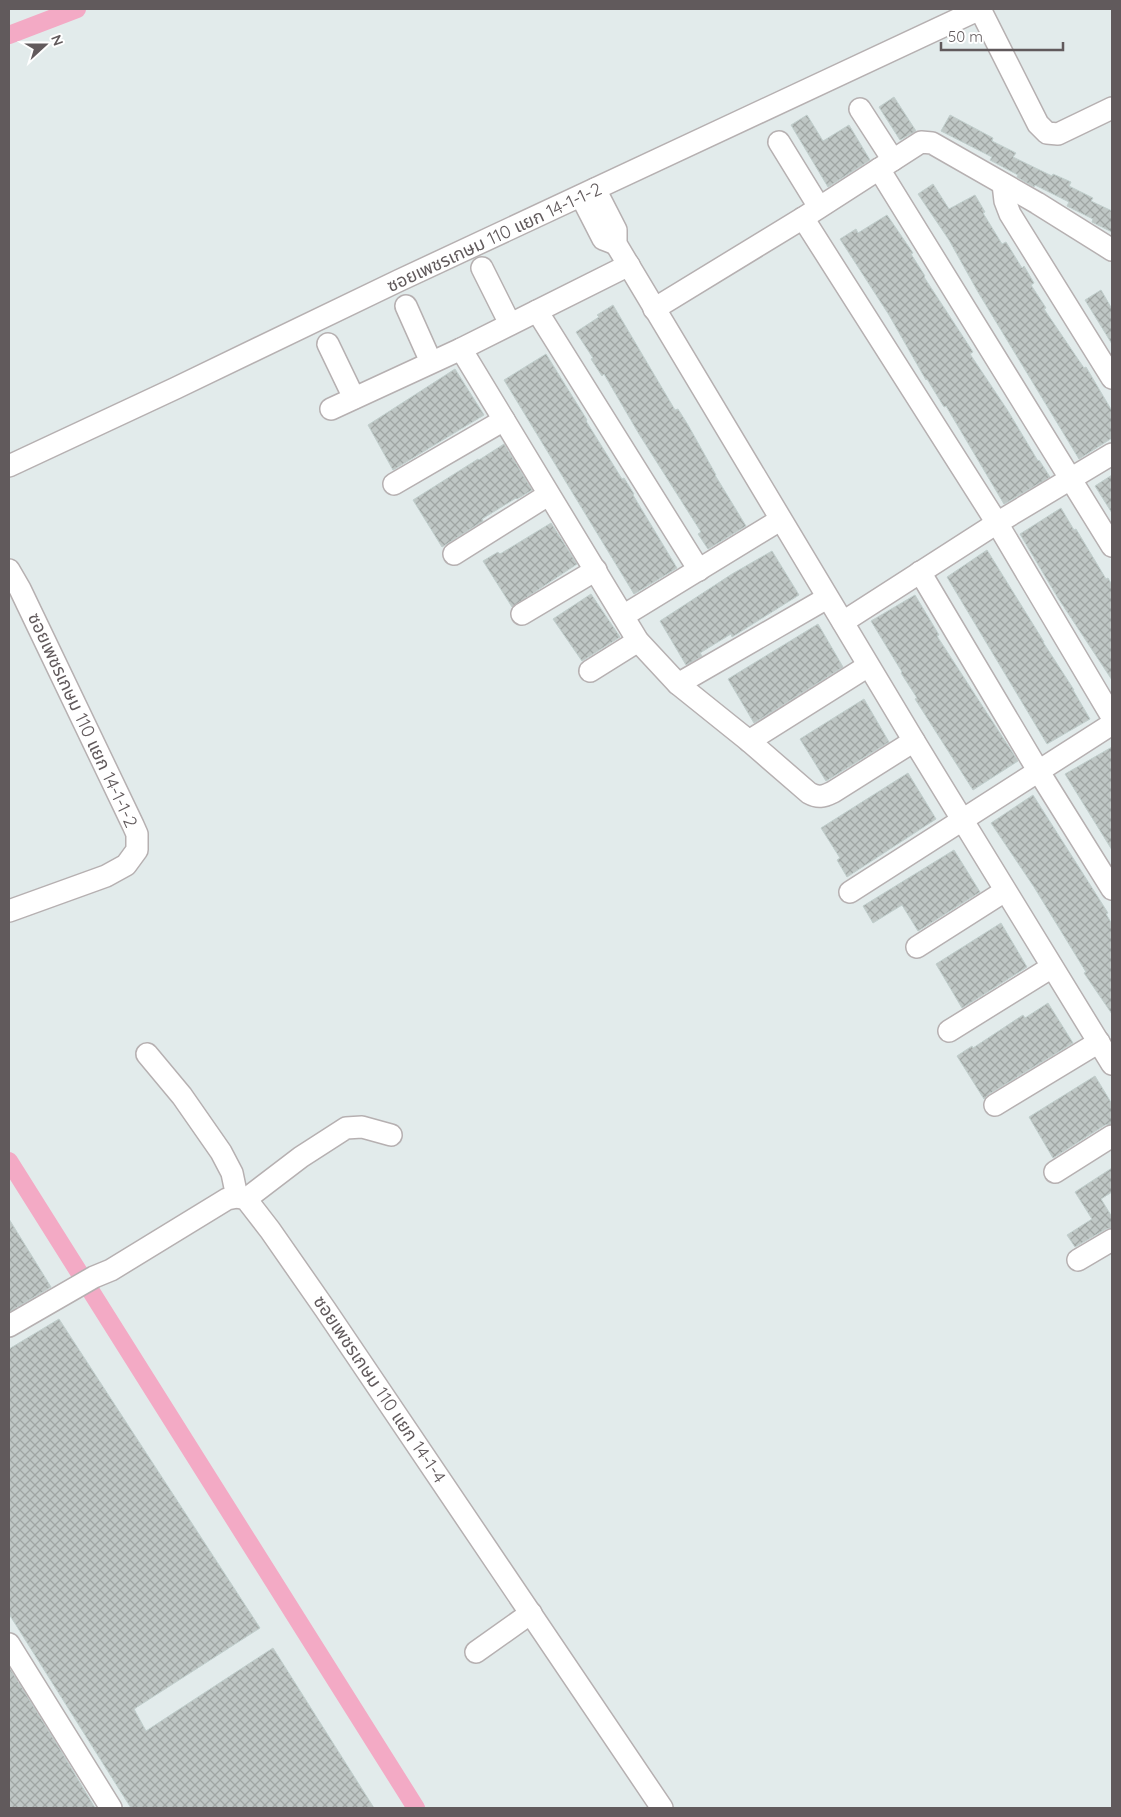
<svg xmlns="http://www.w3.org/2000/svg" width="1121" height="1817" font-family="Quicksand,'Noto Sans Thai',sans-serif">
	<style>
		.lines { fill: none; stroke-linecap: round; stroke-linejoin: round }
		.canal { stroke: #f3aac5; stroke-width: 18 }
		.building { fill: url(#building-cross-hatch); stroke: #c1cfcd }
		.minor-casing { stroke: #b6b0b1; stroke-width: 24 }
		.minor { stroke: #fff; stroke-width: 21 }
		.labels { text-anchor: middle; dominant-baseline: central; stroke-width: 5; stroke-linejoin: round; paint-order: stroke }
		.street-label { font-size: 18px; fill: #615a5c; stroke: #fff }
	</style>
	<defs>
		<pattern id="building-cross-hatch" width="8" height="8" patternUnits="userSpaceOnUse" patternTransform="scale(1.25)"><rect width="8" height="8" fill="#bfc7c5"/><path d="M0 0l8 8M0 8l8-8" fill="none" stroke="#9fa5a3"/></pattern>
	</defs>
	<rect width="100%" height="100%" fill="#e2ebeb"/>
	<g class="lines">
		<g class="canal">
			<polyline points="9,35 77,9"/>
			<polyline points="9,1161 416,1808"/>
		</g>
	</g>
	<g class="building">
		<polygon points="894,97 916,131 900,140 879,107"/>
		<polygon points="807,115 823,141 849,125 870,160 828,187 791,125"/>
		<polygon points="950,115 993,138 992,141 1016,153 1013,157 1052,176 1053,174 1071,182 1069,186 1093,198 1091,201 1112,211 1112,232 1092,222 1093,219 1067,206 1069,202 1035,185 1034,187 1017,177 1018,175 990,160 992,157 941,131"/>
		<polygon points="933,184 949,209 975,195 985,212 983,213 1002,244 1006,242 1022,268 1024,266 1034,283 1031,285 1046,308 1044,309 1084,368 1086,367 1112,411 1112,438 1079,459 978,292 949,240 918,194"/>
		<polygon points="887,215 913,253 911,254 925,276 924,277 973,352 970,354 1008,411 1038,461 1039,460 1050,477 1004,504 946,406 944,407 927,379 926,380 889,315 840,239 856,229 858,233"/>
		<polygon points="1101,290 1112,309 1112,344 1085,300"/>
		<polygon points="613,305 675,410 678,409 688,425 716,475 715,475 746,526 708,549 698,534 701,532 639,434 604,374 602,376 591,359 593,358 576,332 599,317 597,315"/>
		<polygon points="546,354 587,420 586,421 622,479 624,478 634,494 633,495 677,568 634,594 504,380"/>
		<polygon points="455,369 484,415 393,470 368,425"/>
		<polygon points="504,444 532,490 517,499 516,498 482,519 483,521 442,547 413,500 478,459 479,460"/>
		<polygon points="1112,475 1112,513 1095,486"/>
		<polygon points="1061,508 1074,530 1076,529 1106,579 1108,578 1112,585 1112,680 1058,598 1020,534"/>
		<polygon points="551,523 577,564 512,607 483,561 498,552 500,554"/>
		<polygon points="987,550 1044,642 1043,642 1074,690 1073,690 1090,719 1047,744 947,577"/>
		<polygon points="772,551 799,595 732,637 731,634 700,653 702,656 686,665 660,621 732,574"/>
		<polygon points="591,594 620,637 582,661 553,619"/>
		<polygon points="915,595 939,635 937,636 1018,761 973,790 915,699 917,698 901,673 902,672 871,621"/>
		<polygon points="818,624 843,667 754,723 728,679"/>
		<polygon points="864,699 889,742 826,781 800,739"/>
		<polygon points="1112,747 1112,850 1065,774"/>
		<polygon points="908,773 936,819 847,877 837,860 840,858 821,828"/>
		<polygon points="1033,795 1108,913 1106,914 1112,924 1112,1014 1084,973 1086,972 1034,887 991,823"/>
		<polygon points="954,850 980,892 918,931 902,905 873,923 863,906"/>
		<polygon points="1001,923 1027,967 962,1008 936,964"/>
		<polygon points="1048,1003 1073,1043 989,1094 984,1099 957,1056 972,1046 973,1048 1023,1015 1025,1018"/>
		<polygon points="1095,1076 1112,1104 1112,1124 1105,1125 1053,1158 1029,1117"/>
		<polygon points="1112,1168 1112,1192 1101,1199 1112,1217 1112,1228 1106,1229 1075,1247 1067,1235 1092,1219 1075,1192"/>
		<polygon points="9,1219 51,1287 9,1312"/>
		<polygon points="59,1319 260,1628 134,1709 146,1731 273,1648 374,1808 131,1808 9,1614 9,1349"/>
		<polygon points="9,1667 61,1751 95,1808 9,1808"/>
	</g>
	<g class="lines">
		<g class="minor-casing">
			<g id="minor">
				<polyline points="980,9 1038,124 1047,133 1058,134 1112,108"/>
				<polyline points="860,109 893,160"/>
				<polyline points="779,142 819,207"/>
				<polyline points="879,169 1112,546"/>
				<polyline points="1003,184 1005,201 1010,214 1112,378"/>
				<polyline points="595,189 616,230 616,244 914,741 1112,1064"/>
				<polyline points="581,196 603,239 616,244"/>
				<polyline points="803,218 997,523 1112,717"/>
				<polyline points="482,268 510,324"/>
				<polyline points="406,306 431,362"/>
				<polyline points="654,309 803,218 921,142 932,143 1037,203 1112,250"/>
				<polyline points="537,311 699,570"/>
				<polyline points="328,344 354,398"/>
				<path d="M461 349 638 641 678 684 749 741 809 793C818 798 823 797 833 792L914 741"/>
				<polyline points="331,409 461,349 629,265"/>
				<polyline points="9,466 176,388 398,281 980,9"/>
				<polyline points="394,484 504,420"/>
				<polyline points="454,554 548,495"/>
				<polyline points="9,570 20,589 133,825 137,834 137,850 126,865 106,876 9,911"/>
				<polyline points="920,572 1039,772 1112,889"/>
				<polyline points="522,614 596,570"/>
				<polyline points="623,616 780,520"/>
				<polyline points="843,622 997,523 1112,454"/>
				<polyline points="590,671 638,641"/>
				<polyline points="678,684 827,598"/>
				<polyline points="749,741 868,666"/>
				<polyline points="850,892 1112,724"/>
				<polyline points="917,947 1005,891"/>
				<polyline points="949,1031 1052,967"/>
				<polyline points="147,1054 182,1096 221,1152 232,1173 237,1197"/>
				<polyline points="995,1105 1099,1042"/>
				<polyline points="1055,1172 1112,1136"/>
				<polyline points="246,1199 301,1157 346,1128 362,1127 391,1135"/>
				<polyline points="1078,1260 1112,1240"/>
				<polyline points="9,1326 94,1277 111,1270 227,1199 237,1197 246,1199 270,1230 325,1309 662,1808"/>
				<polyline points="9,1644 111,1808"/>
				<polyline points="476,1652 531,1613"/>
			</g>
		</g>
		<use href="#minor" class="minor"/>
	</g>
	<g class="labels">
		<g class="street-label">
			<text transform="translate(494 237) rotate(-25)">ซอยเพชรเกษม 110 แยก 14-1-1-2</text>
			<text transform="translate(83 720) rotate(65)">ซอยเพชรเกษม 110 แยก 14-1-1-2</text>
			<text transform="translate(380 1389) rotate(56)">ซอยเพชรเกษม 110 แยก 14-1-4</text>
		</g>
	</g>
	<rect width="1121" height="1817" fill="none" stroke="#615a5c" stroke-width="20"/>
	<g transform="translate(45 45) rotate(69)" stroke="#ffffff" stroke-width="4" paint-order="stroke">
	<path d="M0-4L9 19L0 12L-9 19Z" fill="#615a5c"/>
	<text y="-8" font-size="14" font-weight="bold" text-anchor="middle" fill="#615a5c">N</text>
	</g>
	<path d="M941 42v8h122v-8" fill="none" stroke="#615a5c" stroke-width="2.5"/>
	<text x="948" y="42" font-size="15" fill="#615a5c" stroke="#ffffff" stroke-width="4" paint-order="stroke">50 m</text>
</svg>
